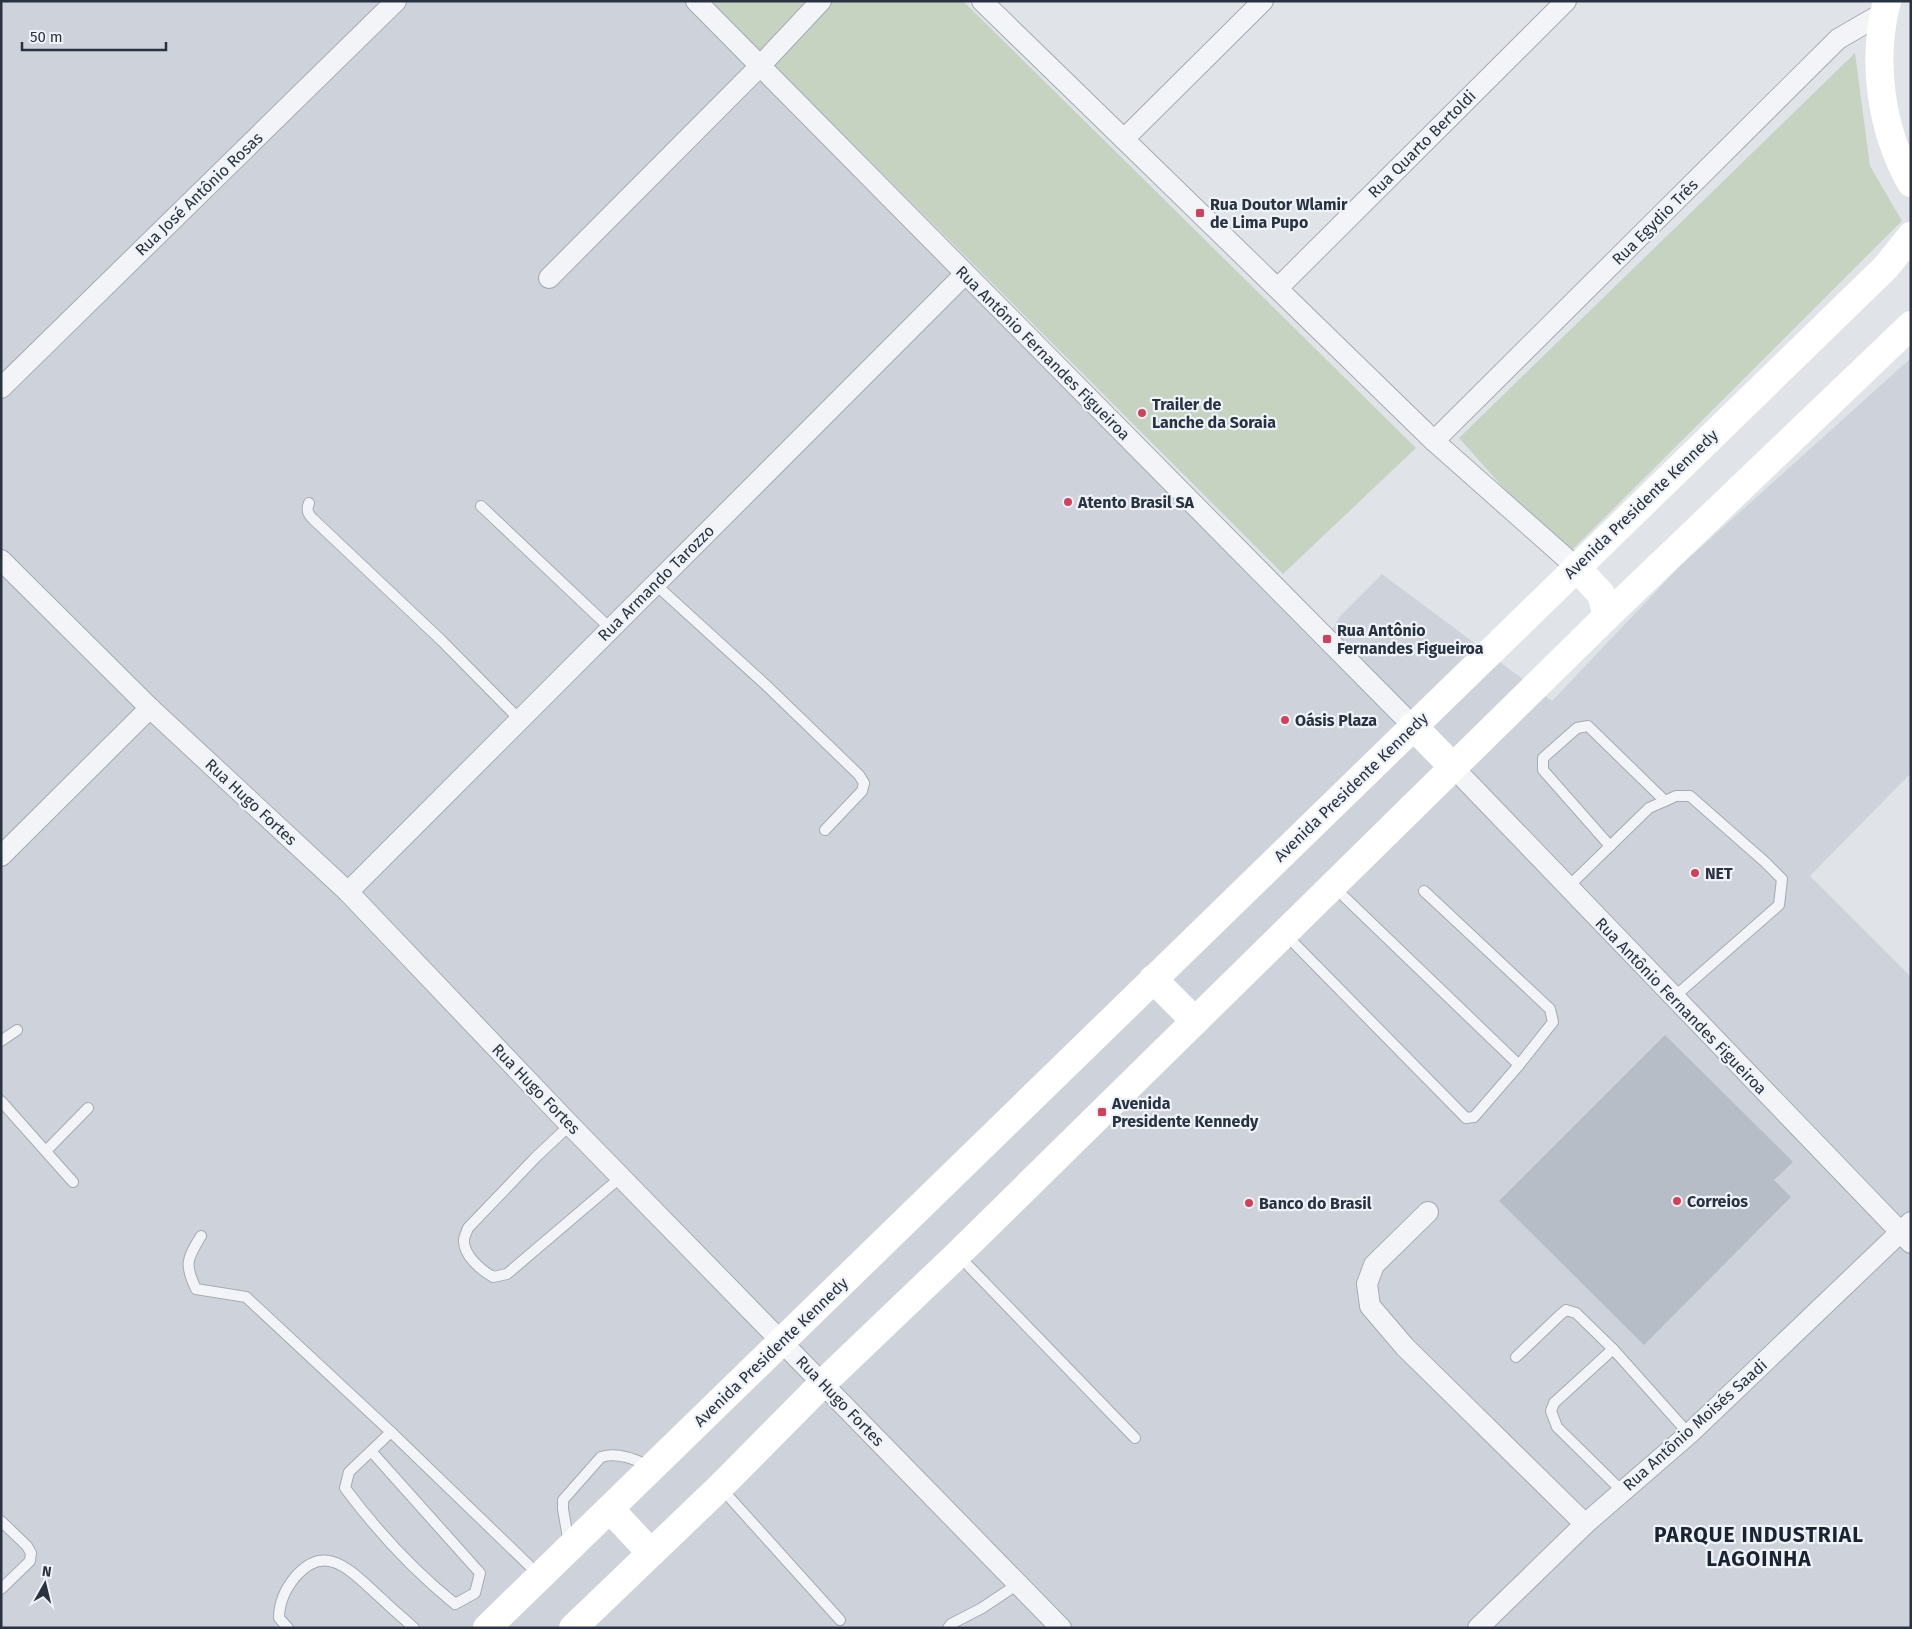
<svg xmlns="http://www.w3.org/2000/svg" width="1912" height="1629" font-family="'Fira Sans',sans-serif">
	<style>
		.built { fill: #ced3db }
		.green { fill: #c6d3c1 }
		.building { fill: #b7bdc6 }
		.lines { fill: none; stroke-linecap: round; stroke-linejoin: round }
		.lane-casing { stroke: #a5abb3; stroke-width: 12 }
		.street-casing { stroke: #a5abb3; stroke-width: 22 }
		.lane { stroke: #f3f4f7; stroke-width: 10 }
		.street { stroke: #f3f4f7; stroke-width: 20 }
		.secondary { stroke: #fff; stroke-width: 28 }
		.poi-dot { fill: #d2415b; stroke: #eff3f7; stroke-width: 2 }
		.labels { text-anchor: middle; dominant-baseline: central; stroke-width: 4.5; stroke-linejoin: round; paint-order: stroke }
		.street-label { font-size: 16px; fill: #283241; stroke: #eff3f7 }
		.poi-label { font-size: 16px; font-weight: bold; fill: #283241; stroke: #eff3f7; text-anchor: start }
		.district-label { font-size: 21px; font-weight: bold; letter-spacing: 1px; fill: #1a2332; stroke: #eff3f7 }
	</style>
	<rect width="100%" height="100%" fill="#e0e4e9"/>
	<polygon class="built" points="1,1 695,1 1327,639 1340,616 1382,574 1552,701 1681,565 1911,358 1911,773 1810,876 1911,977 1911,1628 1,1628"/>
	<g class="green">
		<polygon points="710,1 963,1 1416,448 1283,574"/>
		<polygon points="1855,53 1870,166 1902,221 1565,557 1459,438"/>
	</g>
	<polygon class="building" points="1665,1035 1793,1162 1774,1180 1791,1197 1644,1345 1499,1201"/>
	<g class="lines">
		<g class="lane-casing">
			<g id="lane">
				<path d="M309 503C306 510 308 514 313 519L441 640 520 720"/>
				<polyline points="481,506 611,629"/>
				<polyline points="655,584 768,687 859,775 864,783 862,791 825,830"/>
				<polyline points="1610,846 1543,770 1543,758 1577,728 1588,726 1665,801"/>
				<polyline points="1333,886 1519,1065 1553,1022 1550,1009 1424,891"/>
				<polyline points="1568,887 1649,808 1676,796 1690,796 1765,862 1782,879 1779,905 1673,998"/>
				<polyline points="1285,934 1466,1118 1474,1117 1519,1065"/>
				<polyline points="1,1041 17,1030"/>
				<polyline points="1,1101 73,1182"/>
				<path d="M570 1125 536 1157 468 1228C467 1231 464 1237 464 1240 463 1255 481 1270 493 1277L507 1274 621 1177"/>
				<polyline points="46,1151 88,1108"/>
				<path d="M201 1236C187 1259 184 1264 196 1289L246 1297 391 1432 539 1575"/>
				<polyline points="958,1255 1135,1438"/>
				<polyline points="1613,1349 1554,1403 1551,1411 1557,1427 1622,1491"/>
				<polyline points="1516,1357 1560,1315 1566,1310 1576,1313 1613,1349 1689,1434"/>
				<path d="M371 1451 480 1573 475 1593 455 1604C413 1570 377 1531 345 1488L349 1472 391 1432"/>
				<polyline points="721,1488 840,1620"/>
				<polyline points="1,1521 27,1546 31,1553 30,1561 1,1589"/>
				<path d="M569 1544 563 1509V1500L601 1457C618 1452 634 1459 650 1466"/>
				<path d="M288 1628 279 1618C279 1602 285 1589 296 1576 305 1566 318 1557 333 1562 349 1566 369 1588 382 1599 392 1609 403 1618 414 1628"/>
				<polyline points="948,1628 951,1624 982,1608 1018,1584"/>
			</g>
		</g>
		<g class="street-casing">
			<g id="street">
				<polyline points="696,1 1413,726"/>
				<polyline points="982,1 1434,441 1576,567"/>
				<polyline points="1124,139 1263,1"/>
				<polyline points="549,278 761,65 821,1"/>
				<polyline points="1278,288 1566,1"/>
				<polyline points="1,388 396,1"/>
				<polyline points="1434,441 1838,39 1883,13"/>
				<polyline points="1,560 150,708 348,892 570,1125 1061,1628"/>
				<polyline points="1453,767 1911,1243"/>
				<polyline points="1,856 150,708"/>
				<polyline points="348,892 965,274"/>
				<polyline points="1428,1212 1374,1265 1367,1284 1370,1306 1405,1347 1585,1524"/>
				<polyline points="1478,1628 1585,1524 1689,1434 1911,1222"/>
			</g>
		</g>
		<use href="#lane" class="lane"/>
		<use href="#street" class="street"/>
		<g class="secondary">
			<path d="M1887 1C1871 61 1881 130 1911 183"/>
			<polyline points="1576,567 1601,594 1607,616"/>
			<polyline points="1413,726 1453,767"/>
			<polyline points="1153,979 1195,1021"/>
			<polyline points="610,1509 651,1553"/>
			<polyline points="487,1628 1886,267 1911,236"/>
			<polyline points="573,1628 720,1487 823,1383 957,1255 1607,616 1911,325"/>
		</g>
	</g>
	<g class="poi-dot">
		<rect x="1195" y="208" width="10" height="10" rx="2.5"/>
		<circle cx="1142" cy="413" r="5"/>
		<circle cx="1068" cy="502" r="5"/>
		<rect x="1322" y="634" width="10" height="10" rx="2.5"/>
		<circle cx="1285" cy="720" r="5"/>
		<circle cx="1695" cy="873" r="5"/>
		<rect x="1097" y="1107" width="10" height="10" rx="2.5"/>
		<circle cx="1677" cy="1201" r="5"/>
		<circle cx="1249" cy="1203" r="5"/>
	</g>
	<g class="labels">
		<g class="street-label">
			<text transform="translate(1422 144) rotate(-45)">Rua Quarto Bertoldi</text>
			<text transform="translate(199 194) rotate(-44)">Rua José Antônio Rosas</text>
			<text transform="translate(1655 222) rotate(-45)">Rua Egydio Três</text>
			<text transform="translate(1043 353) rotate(45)">Rua Antônio Fernandes Figueiroa</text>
			<text transform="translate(1641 504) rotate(-44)">Avenida Presidente Kennedy</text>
			<text transform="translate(656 583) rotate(-45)">Rua Armando Tarozzo</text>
			<text transform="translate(1351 787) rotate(-44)">Avenida Presidente Kennedy</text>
			<text transform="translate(251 802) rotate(43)">Rua Hugo Fortes</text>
			<text transform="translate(1681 1006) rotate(46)">Rua Antônio Fernandes Figueiroa</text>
			<text transform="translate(536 1089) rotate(46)">Rua Hugo Fortes</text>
			<text transform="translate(771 1352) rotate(-44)">Avenida Presidente Kennedy</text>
			<text transform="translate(840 1401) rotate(46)">Rua Hugo Fortes</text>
			<text transform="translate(1695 1425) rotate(-42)">Rua Antônio Moisés Saadi</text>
		</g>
		<g class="poi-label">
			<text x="1210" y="204">Rua Doutor Wlamir<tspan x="1210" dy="18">de Lima Pupo</tspan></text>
			<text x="1152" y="404">Trailer de<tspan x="1152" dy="18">Lanche da Soraia</tspan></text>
			<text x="1078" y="502">Atento Brasil SA</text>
			<text x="1337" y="630">Rua Antônio<tspan x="1337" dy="18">Fernandes Figueiroa</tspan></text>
			<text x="1295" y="720">Oásis Plaza</text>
			<text x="1705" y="873">NET</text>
			<text x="1112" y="1103">Avenida<tspan x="1112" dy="18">Presidente Kennedy</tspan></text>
			<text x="1687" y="1201">Correios</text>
			<text x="1259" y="1203">Banco do Brasil</text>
		</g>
		<g class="district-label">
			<text x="1759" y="1535">PARQUE INDUSTRIAL<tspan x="1759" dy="24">LAGOINHA</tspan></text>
		</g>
	</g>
	<rect width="1912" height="1629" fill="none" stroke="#283241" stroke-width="5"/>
	<g transform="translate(45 1584) rotate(8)" stroke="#eff3f7" stroke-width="4" paint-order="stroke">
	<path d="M0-4L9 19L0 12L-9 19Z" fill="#283241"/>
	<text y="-8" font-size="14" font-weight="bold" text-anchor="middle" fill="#283241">N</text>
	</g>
	<path d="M22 42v8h144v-8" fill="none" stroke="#283241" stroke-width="2.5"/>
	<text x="30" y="42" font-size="15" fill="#283241" stroke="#eff3f7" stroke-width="4" paint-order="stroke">50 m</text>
</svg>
